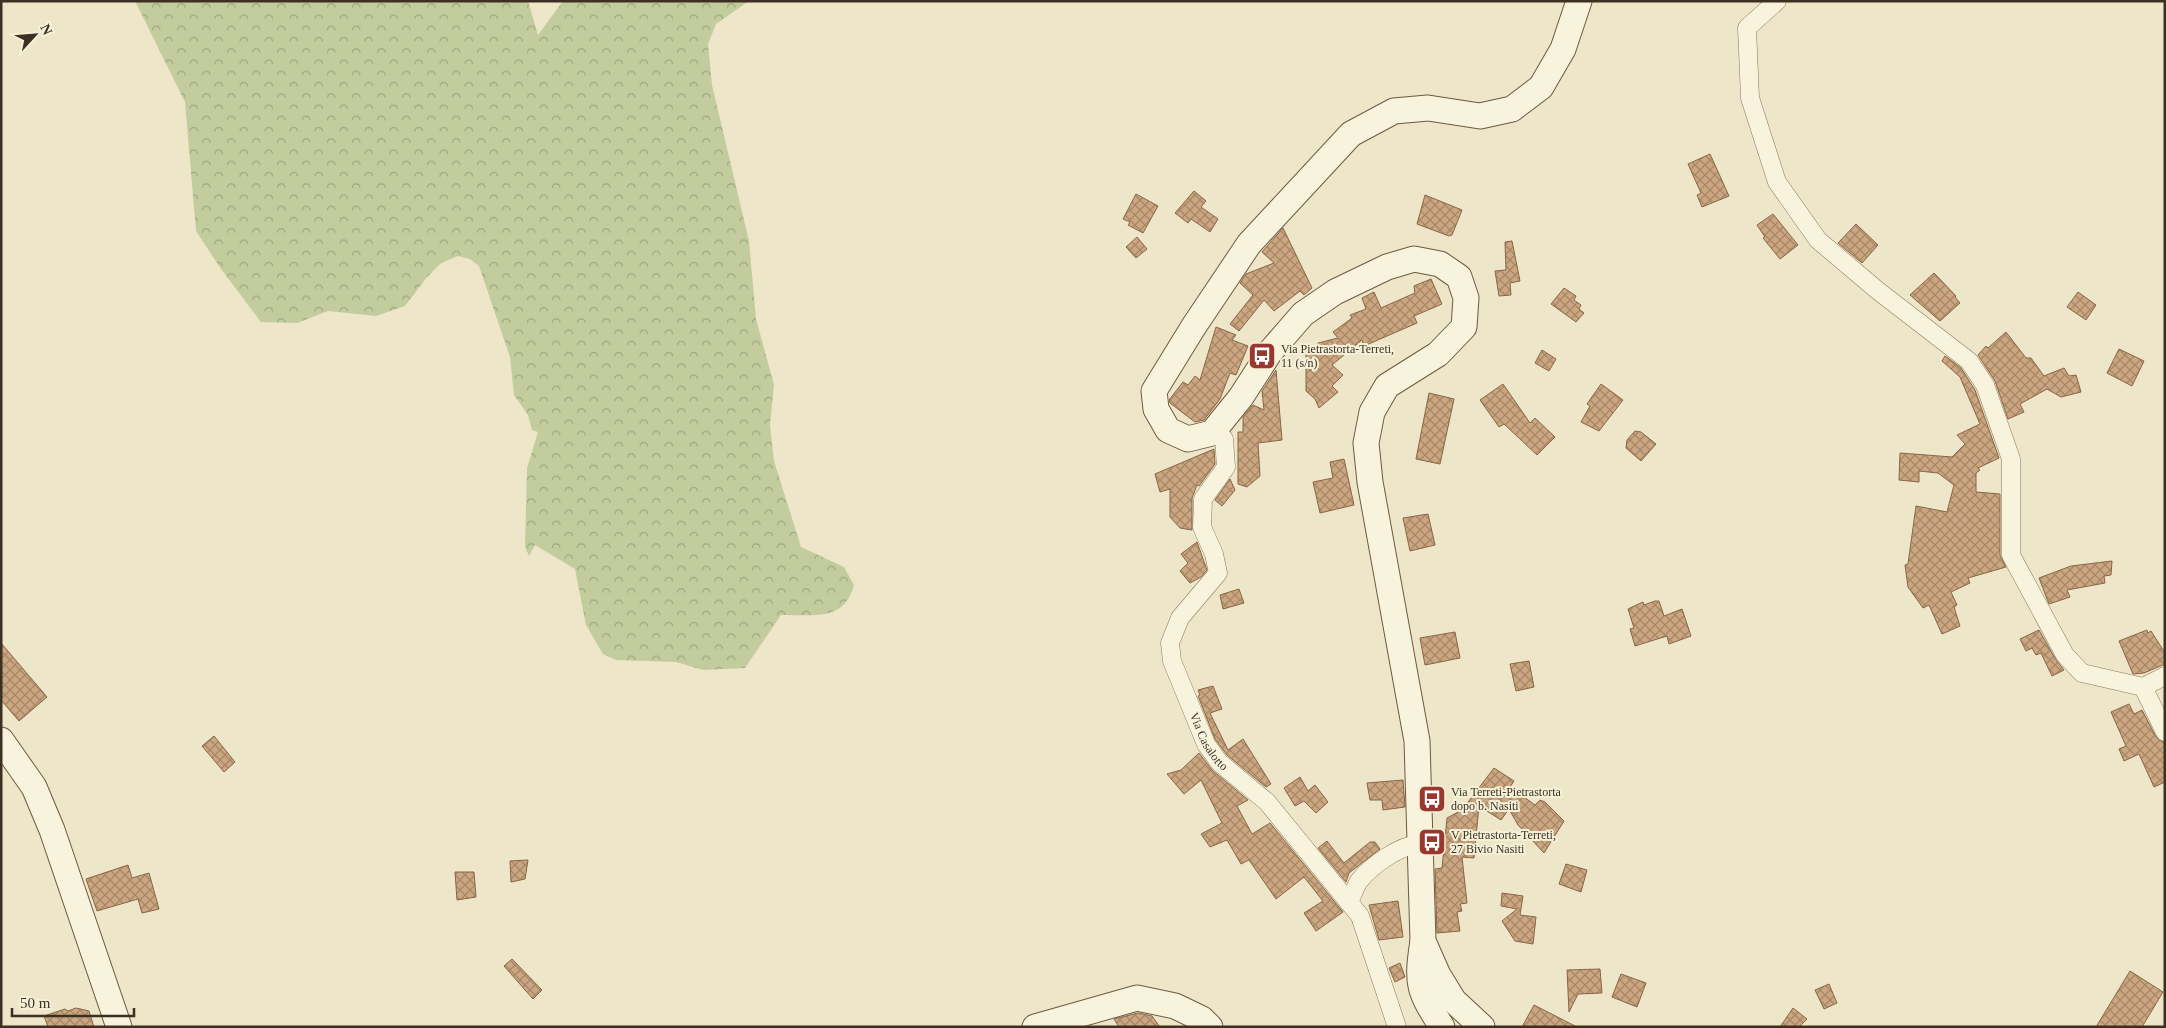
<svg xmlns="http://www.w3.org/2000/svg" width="2166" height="1028" font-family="'Times New Roman',serif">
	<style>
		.forest { fill: url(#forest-crowns) }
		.building { fill: url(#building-cross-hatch); stroke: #896544 }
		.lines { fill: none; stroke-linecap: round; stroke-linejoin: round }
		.street-casing { stroke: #8a795e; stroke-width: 19 }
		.secondary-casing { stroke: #6c5a41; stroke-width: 27 }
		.street { stroke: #f8f3dc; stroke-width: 18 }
		.secondary { stroke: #f8f3dc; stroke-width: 25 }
		.labels { text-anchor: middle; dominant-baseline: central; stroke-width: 4; stroke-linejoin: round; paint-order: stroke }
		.poi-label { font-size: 12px; fill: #3b3021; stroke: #f5f0d8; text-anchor: start }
		.street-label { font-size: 12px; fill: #3b3021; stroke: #f5f0d8 }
	</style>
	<defs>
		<pattern id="forest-crowns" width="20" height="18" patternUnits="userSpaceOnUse" patternTransform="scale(1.25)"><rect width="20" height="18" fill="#c2cc9d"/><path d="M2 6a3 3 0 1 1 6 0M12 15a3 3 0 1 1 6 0" fill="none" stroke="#9fa680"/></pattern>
		<pattern id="building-cross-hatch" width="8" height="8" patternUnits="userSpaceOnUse" patternTransform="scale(1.25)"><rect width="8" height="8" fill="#cba680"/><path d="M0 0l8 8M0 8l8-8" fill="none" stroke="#a68868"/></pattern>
	</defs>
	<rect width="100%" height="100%" fill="#eee6c9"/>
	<path class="forest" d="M135 1H528L538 35 563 1H749L716 24 708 44 712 85 749 241 756 319 774 385 770 425 774 461 801 547 844 567 854 585C844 623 812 614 781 615L745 668 703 670 676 662 616 660 603 654 586 625 575 569 535 545 529 556 525 547 527 468 538 432 532 430 528 415 514 395 510 357 479 266 470 259 458 256 441 263 427 277 405 306 376 316 328 311 297 323 261 322 221 269 196 231 185 102Z"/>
	<g class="building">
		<polygon points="1710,154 1729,196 1702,207 1697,195 1701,193 1688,164"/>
		<polygon points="1194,191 1206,201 1201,207 1218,219 1210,232 1191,219 1188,223 1175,213"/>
		<polygon points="1136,194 1158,206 1143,233 1128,225 1130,222 1123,219"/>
		<polygon points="1425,195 1462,210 1452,235 1449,236 1417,224"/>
		<polygon points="1773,214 1798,245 1780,259 1763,238 1765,237 1757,225"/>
		<polygon points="1856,224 1878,245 1862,263 1838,243"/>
		<polygon points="1283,228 1312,288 1304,295 1300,291 1274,311 1264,300 1239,331 1230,324 1253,295 1240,283 1246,274 1274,263 1262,252"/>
		<polygon points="1137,237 1147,249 1136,258 1126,247"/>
		<polygon points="1512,241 1520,281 1510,283 1511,295 1499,296 1495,271 1506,270 1505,242"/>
		<polygon points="1934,273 1956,296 1955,297 1960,303 1940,321 1910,295"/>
		<polygon points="1431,279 1442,304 1414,316 1417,323 1364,346 1362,340 1332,365 1343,375 1332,386 1338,392 1319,408 1315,399 1306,391 1306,351 1313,352 1318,343 1338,338 1333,332 1352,318 1350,315 1366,309 1362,298 1374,292 1381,308 1415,293 1414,286"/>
		<polygon points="1564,288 1576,296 1574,300 1581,305 1579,309 1584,313 1576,322 1551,304"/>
		<polygon points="2078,292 2096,305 2086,320 2067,307"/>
		<polygon points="1216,327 1236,335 1232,340 1248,346 1236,375 1230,373 1220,399 1204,420 1195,422 1170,403 1169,400 1183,382 1188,385 1195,376 1200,380"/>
		<polygon points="2006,332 2026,358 2031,358 2044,376 2064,368 2069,376 2076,375 2081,392 2061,397 2047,389 2020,404 2024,412 2008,419 1995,381 1978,355 1986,346 1988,348"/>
		<polygon points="2119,349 2144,361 2132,386 2107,373"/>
		<polygon points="1542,350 1556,359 1549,371 1535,363"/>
		<polygon points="1945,356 1961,368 1975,390 1999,458 1978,468 1980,470 1976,473 1976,492 2000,494 2000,555 2006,567 1968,578 1970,583 1951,592 1957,605 1954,607 1960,626 1942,634 1929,605 1923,608 1908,587 1905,565 1908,564 1916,506 1947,512 1954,485 1938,473 1919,471 1919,482 1899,480 1900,453 1952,457 1965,444 1957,435 1980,424 1960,377 1942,361"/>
		<polygon points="1276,370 1282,440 1258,443 1260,476 1247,487 1238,484 1238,432 1243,432 1243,417 1253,405 1264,410 1262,391"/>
		<polygon points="1503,384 1530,423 1535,418 1555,437 1537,455 1504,424 1499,427 1480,400"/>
		<polygon points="1601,384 1623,400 1599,431 1581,422 1590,406 1587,404"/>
		<polygon points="1429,393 1454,399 1440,464 1416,459"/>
		<polygon points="1635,431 1641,432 1656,444 1641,461 1626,448 1627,440"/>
		<polygon points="1214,449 1215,464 1199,486 1197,485 1192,498 1192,530 1180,528 1170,517 1170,489 1160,492 1155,474"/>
		<polygon points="1344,459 1354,505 1320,513 1313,482 1333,478 1330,462"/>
		<polygon points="1230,479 1235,490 1222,506 1215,500"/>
		<polygon points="1428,514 1435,545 1410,551 1403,518"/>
		<polygon points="1197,542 1207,570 1201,577 1190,583 1180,571 1188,563 1181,554"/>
		<polygon points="2112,561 2111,575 2104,576 2105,583 2067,590 2070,597 2049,604 2039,578 2071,566"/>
		<polygon points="1239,589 1244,603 1223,609 1220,595"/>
		<polygon points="1655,601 1659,601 1664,616 1682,609 1691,636 1669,644 1667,636 1635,646 1630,629 1634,628 1628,609 1643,602 1644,605"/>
		<polygon points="2039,630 2056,660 2064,670 2052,676 2041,653 2036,655 2032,648 2026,651 2020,639"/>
		<polygon points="2147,630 2148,633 2151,631 2165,653 2165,664 2144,673 2133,674 2119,641"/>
		<polygon points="1455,632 1460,658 1425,665 1420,638"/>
		<polygon points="1,643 47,697 19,721 1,700"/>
		<polygon points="1529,661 1534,687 1516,691 1510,664"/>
		<polygon points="1213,686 1222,709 1210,713 1228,750 1243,739 1271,784 1266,787 1227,755 1215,739 1198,696 1200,695 1198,690"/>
		<polygon points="2129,704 2134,714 2142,710 2156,737 2165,743 2165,782 2154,787 2139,754 2124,761 2119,749 2126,746 2111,712"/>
		<polygon points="214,736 235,762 224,772 202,746"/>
		<polygon points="1199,753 1212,770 1248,800 1237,806 1252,834 1270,823 1343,912 1316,931 1304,913 1323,901 1304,877 1276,899 1249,860 1241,864 1227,840 1210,847 1201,834 1222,823 1201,780 1184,794 1167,774 1181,770"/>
		<polygon points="1494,768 1514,781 1510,787 1535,805 1540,800 1545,802 1564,821 1544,853 1518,825 1509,809 1501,820 1479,806 1474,858 1462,857 1467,903 1460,904 1462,911 1457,912 1460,931 1437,933 1435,869 1442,868 1447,818 1462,810"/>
		<polygon points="1300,777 1308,791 1315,785 1328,802 1316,813 1304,801 1295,806 1284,788"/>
		<polygon points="1403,780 1405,807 1383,810 1382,800 1370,800 1367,783"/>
		<polygon points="1327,841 1344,863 1370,842 1375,842 1380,849 1349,873 1346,882 1318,848"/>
		<polygon points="528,860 525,879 511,882 510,861"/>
		<polygon points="1566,864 1587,870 1581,892 1559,884"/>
		<polygon points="128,865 132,878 149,873 159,909 142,913 138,899 97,911 86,879"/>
		<polygon points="455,872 474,872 476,897 457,900"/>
		<polygon points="1502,893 1523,896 1520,915 1536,917 1533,944 1515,941 1502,921 1517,909 1501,906"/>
		<polygon points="1398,901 1403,937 1379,940 1369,905"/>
		<polygon points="512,959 542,990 533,999 504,966"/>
		<polygon points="1400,963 1405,977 1395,982 1389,968"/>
		<polygon points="1600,969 1602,993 1578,994 1569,1012 1567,970"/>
		<polygon points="2130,971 2163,992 2142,1027 2096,1027"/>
		<polygon points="1621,974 1646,983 1637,1007 1612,997"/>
		<polygon points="1829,984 1837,1003 1824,1009 1815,990"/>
		<polygon points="1534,1005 1577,1027 1522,1027"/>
		<polygon points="76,1008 89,1011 94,1027 48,1027 44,1016 65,1009 68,1011"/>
		<polygon points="1793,1008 1807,1019 1799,1027 1780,1027"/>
		<polygon points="1138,1013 1152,1016 1160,1027 1119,1027 1114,1019"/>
	</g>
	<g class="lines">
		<g class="street-casing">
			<g id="street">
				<polyline points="1777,1 1747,28 1750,98 1777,182 1818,240 1877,290 1969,361 1985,385 2011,459 2011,555 2065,655 2082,673 2143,687 2165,732"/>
				<path id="s1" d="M1216 429 1224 439 1226 467 1203 499 1202 527 1214 554 1218 573 1180 618 1170 643 1172 661 1206 744 1219 762 1267 802 1360 916 1397 1027"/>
				<polyline points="2143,687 2165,676"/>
				<path d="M1349 903C1352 896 1355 887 1359 881 1372 865 1400 845 1420 844"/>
			</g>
		</g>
		<g class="secondary-casing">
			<g id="secondary">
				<polyline points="1,740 34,787 52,830 119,1027"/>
				<path d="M1423 941C1416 985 1419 991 1442 1027"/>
				<polyline points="1035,1027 1137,998 1175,1006 1202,1019 1210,1027"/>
				<polyline points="1482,1027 1454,1001 1438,975 1423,941 1417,741 1370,482 1366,443 1372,412 1387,386 1438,354 1464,327 1466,298 1459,277 1440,264 1414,259 1387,267 1335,292 1303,314 1270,352 1241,397 1212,433 1188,439 1168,430 1156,409 1154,391 1194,326 1249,244 1351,134 1394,111 1428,108 1480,116 1512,109 1541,87 1563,49 1579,1"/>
			</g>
		</g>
		<use href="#street" class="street"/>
		<use href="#secondary" class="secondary"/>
	</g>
	<defs>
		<g id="bus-square" transform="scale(1.4375)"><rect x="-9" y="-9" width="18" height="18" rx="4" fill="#98382f" stroke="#f5f0d8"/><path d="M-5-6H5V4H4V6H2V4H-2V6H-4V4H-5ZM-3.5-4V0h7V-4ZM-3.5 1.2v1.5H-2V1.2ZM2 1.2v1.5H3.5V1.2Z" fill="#fff"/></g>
	</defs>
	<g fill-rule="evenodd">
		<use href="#bus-square" x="1262" y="356"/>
		<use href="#bus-square" x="1432" y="799"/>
		<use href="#bus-square" x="1432" y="842"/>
	</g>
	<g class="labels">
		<g class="poi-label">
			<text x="1281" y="349">Via Pietrastorta-Terreti,<tspan x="1281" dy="14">11 (s/n)</tspan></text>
			<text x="1451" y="792">Via Terreti-Pietrastorta<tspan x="1451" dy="14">dopo b. Nasiti</tspan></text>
			<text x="1451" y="835">V Pietrastorta-Terreti,<tspan x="1451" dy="14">27 Bivio Nasiti</tspan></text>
		</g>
		<g class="street-label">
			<text stroke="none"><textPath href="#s1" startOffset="350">Via Casalotto</textPath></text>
		</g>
	</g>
	<rect width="2166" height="1028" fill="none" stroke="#3b3021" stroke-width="5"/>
	<g transform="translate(35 35) rotate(64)" stroke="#f5f0d8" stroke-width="4" paint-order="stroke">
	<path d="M0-4L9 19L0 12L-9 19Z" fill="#3b3021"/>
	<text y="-8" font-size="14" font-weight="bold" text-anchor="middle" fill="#3b3021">N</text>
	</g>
	<path d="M12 1008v8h122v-8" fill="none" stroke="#3b3021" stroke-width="2.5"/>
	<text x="20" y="1008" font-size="15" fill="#3b3021" stroke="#f5f0d8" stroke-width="4" paint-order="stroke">50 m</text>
</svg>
